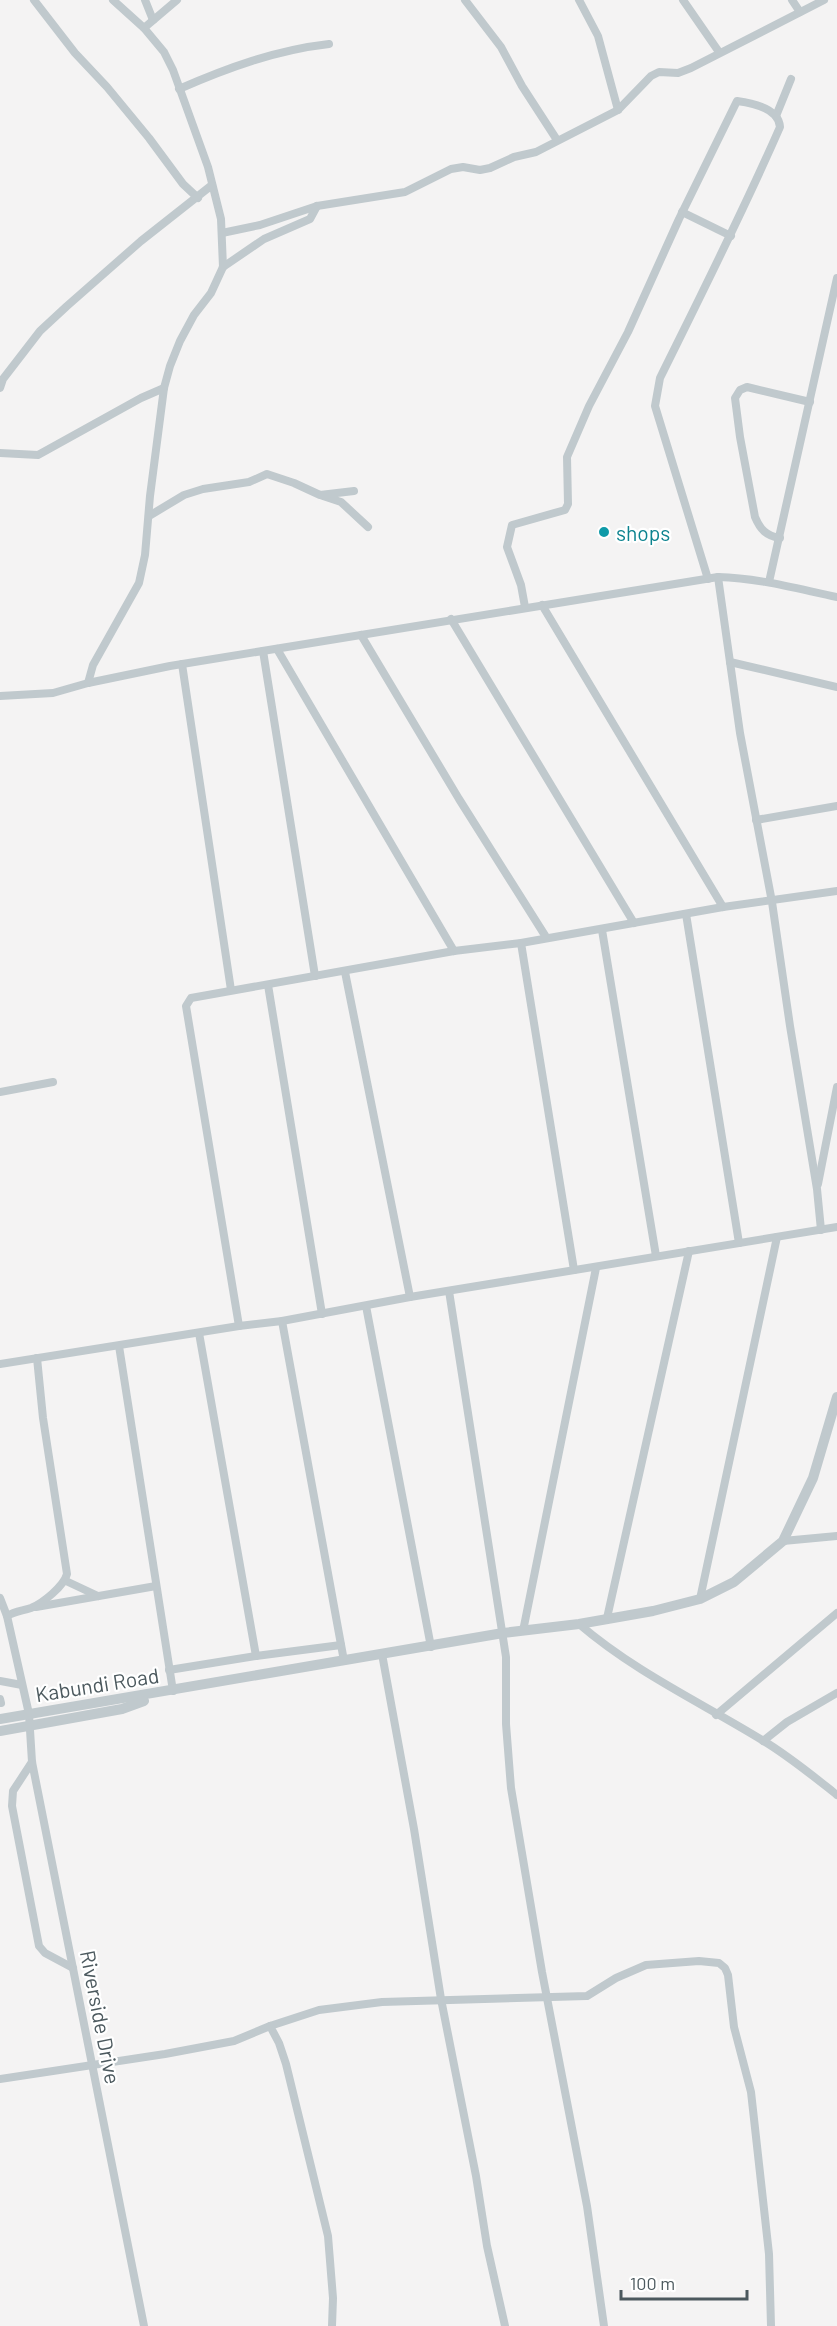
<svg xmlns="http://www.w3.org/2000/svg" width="837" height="2326" font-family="Barlow,sans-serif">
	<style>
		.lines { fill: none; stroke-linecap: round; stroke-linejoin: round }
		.minor { stroke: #c0c9cd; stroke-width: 8 }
		.tertiary { stroke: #c0c9cd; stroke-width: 10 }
		.culture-dot { fill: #0f9aa8; stroke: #fff; stroke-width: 2 }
		.labels { text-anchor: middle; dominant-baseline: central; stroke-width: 4.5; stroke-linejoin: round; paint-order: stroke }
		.culture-label { font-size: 21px; fill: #0d838f; stroke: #fff; text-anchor: start }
		.street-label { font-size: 21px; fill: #4c595e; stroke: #fff }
	</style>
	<rect width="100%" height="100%" fill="#f4f3f3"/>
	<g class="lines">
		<g class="minor">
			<polyline points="34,0 75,53 107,87 149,138 183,184 198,198"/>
			<polyline points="145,0 153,20"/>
			<polyline points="465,0 501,47 522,86 557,140"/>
			<polyline points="579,0 598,36 618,110"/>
			<polyline points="683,0 719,52"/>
			<polyline points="792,0 800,12"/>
			<polyline points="144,28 177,0"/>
			<path d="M179 89C227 68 276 50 329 44"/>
			<polyline points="776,116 791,79"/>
			<polyline points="682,212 731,236"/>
			<polyline points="222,233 260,225 317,206 405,192 451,169 463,167 480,170 490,168 514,157 536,152 618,110 651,76 659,72 678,73 691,68 824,0"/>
			<polyline points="223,267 264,239 310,219 317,206"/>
			<polyline points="0,388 3,379 40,331 67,306 141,241 212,185"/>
			<polyline points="0,453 38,455 141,398 164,388"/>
			<polyline points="323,496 341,502 368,527"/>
			<polyline points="149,516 184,495 203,489 249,482 267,474 294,483 320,495 354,491"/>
			<path d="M780 538C766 536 760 529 755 517L740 437 735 398 740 390 747 387 810 402"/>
			<polyline points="718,577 740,733 772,902 790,1026 817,1189 821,1230"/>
			<polyline points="769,582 837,278"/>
			<polyline points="542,605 723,907"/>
			<path d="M525 607 521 585 507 547 512 525 565 510 568 504 567 457 589 406 628 332 679 219 737 101C752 103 779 108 780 127 743 212 701 295 660 378L655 406 708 579"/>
			<polyline points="451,619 634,923"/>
			<polyline points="361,635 459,799 546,937"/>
			<polyline points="277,649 454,951"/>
			<polyline points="263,651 315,976"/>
			<polyline points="730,662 837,687"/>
			<polyline points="182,664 231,990"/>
			<polyline points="88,683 93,665 139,583 145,555 150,496 164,388 170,366 180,341 194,315 211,293 223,267 221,219 208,167 173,70 164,52 144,28 113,0"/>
			<path d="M0 696 53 693 88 683 170 666 718 577C759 578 798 589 837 597"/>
			<polyline points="756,820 837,806"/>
			<polyline points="686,914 739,1243"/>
			<polyline points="602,930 656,1256"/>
			<polyline points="521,943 574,1270"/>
			<polyline points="345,972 410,1297"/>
			<polyline points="268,985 322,1314"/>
			<polyline points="0,1092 53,1082"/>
			<polyline points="818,1184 837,1087"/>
			<polyline points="449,1291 506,1657 506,1724 511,1788 542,1972 587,2206 604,2326"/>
			<polyline points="366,1306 431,1647"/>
			<polyline points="282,1321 344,1661"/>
			<polyline points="239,1326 186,1006 191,998 454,951 521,943 723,907 837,891"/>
			<polyline points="199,1333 256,1656"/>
			<polyline points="119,1346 173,1691"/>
			<polyline points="0,1364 239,1326 282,1321 410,1297 837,1227"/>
			<polyline points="783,1541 837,1536"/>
			<polyline points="66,1581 98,1596"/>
			<polyline points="0,1598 7,1616 29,1714 32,1762 144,2326"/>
			<polyline points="700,1599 777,1237"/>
			<polyline points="36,1607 156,1586"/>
			<path d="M7 1616C15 1611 22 1611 31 1608 43 1603 64 1586 67 1574L43 1418 37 1358"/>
			<polyline points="607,1618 689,1251"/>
			<path d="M579 1624C635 1672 700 1702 762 1740 789 1756 813 1776 837 1795"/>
			<polyline points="523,1631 596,1268"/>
			<polyline points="382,1654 414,1829 441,1999 476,2176 487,2246 505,2326"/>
			<polyline points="169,1670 256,1656 341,1645"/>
			<polyline points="0,1681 22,1685"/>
			<polyline points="0,1699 1,1703"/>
			<polyline points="716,1715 837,1613"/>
			<polyline points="763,1741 787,1722 837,1693"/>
			<polyline points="32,1762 13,1791 12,1806 39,1946 45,1953 73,1968"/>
			<polyline points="0,2079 165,2054 234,2041 270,2026"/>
			<polyline points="332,2326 333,2298 328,2236 286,2064 279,2043 270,2026 319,2010 382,2002 587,1996 616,1978 646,1965 699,1961 719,1963 725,1968 728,1975 734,2027 751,2092 769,2254 771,2326"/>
		</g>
		<g class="tertiary">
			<polyline points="0,1719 503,1633 579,1624 653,1611 700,1599 734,1582 783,1541 813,1478 837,1397"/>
			<polyline points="0,1731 122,1709 144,1701"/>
		</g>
	</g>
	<circle class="culture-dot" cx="604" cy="532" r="6"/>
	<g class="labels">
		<g class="culture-label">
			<text x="616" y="532">shops</text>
		</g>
		<g class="street-label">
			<text transform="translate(97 1684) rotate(-9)">Kabundi Road</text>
			<text transform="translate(101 2017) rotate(79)">Riverside Drive</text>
		</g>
	</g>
	<path d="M621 2290v9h126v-9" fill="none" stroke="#4c595e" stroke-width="3"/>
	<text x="630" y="2290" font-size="18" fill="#4c595e" stroke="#ffffff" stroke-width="4.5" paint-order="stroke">100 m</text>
</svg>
